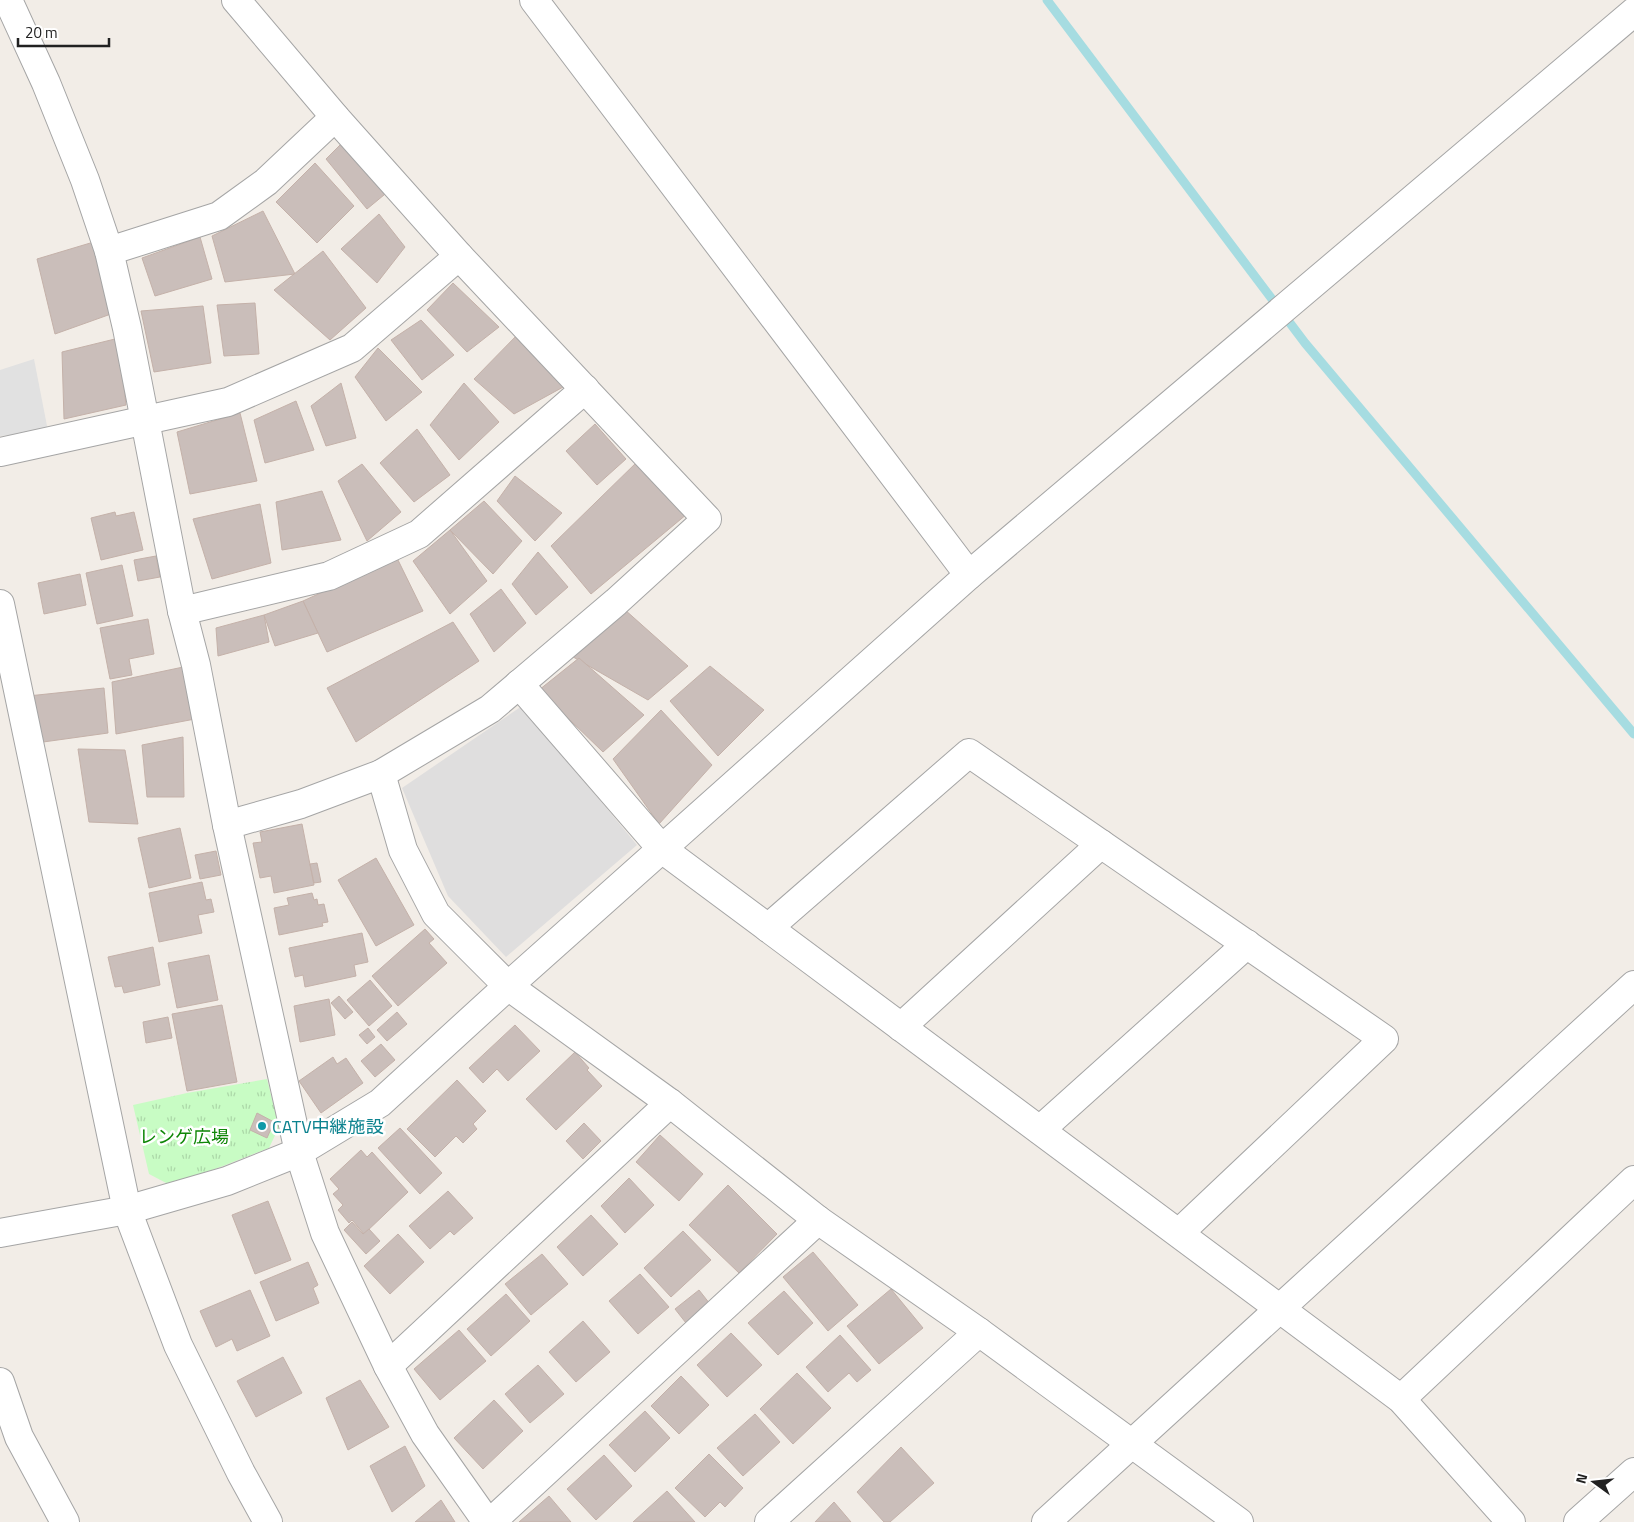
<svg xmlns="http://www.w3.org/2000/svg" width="1634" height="1522" font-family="'Titillium Web','Noto Sans JP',sans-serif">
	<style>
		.residential { fill: #dfdede }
		.park { fill: url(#park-tufts) }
		.parking { fill: #e1e1e1 }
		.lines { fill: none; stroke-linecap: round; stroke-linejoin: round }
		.stream { stroke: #a6dce1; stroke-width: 9 }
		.building { fill: #cabeba; stroke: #c4b1a9 }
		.minor-casing { stroke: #a5a5a5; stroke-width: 30 }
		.minor { stroke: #fff; stroke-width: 28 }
		.culture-dot { fill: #0f9aa8; stroke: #fff; stroke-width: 2 }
		.labels { text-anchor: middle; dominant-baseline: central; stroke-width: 5; stroke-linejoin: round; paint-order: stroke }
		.culture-label { font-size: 18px; fill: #0d838f; stroke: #fff; text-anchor: start }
		.park-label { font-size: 18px; fill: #0f8707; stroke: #fff }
	</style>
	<defs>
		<pattern id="park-tufts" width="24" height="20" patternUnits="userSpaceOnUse" patternTransform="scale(1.25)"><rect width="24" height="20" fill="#c8fcc4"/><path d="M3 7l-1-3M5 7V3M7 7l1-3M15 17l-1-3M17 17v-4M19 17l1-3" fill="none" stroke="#acd8a8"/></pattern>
	</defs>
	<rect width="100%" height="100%" fill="#f2ede7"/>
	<polygon class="residential" points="522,706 637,845 506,957 448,896 402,788"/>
	<polygon class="park" points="267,1079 279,1127 269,1148 223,1166 170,1185 149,1174 133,1105 187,1093"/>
	<polygon class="parking" points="34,359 48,431 0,436 0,370"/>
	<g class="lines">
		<polyline class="stream" points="1047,0 1305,343 1634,734"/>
	</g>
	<g class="building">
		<polygon points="342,143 390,190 367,209 326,159"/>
		<polygon points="315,163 354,206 317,243 276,202"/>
		<polygon points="263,211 295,274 225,282 212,236"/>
		<polygon points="379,214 405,247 377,283 341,249"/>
		<polygon points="200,237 212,279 155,296 142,258"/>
		<polygon points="97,241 111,314 55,334 37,259"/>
		<polygon points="323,251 366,308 330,340 274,290"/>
		<polygon points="453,283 499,327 467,352 427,310"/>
		<polygon points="255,303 259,354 224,356 217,305"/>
		<polygon points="203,306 211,363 154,372 141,311"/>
		<polygon points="421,320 454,355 422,380 391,340"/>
		<polygon points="520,332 565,386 514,414 474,379"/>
		<polygon points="119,338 126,405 64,419 62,352"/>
		<polygon points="378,348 422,392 386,421 355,377"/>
		<polygon points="341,383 356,438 326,446 311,406"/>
		<polygon points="464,383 499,422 459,460 430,425"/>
		<polygon points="296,401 314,450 265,463 254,420"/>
		<polygon points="240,413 257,481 190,494 177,432"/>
		<polygon points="595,424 626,459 597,485 566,451"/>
		<polygon points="417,429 450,475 414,502 380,463"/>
		<polygon points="639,460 687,514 591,594 551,546"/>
		<polygon points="362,464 401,512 367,541 338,481"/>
		<polygon points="515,476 562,513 535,541 497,501"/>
		<polygon points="322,491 341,540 282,550 276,502"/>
		<polygon points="484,501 522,541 493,574 450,530"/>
		<polygon points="260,504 271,563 212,579 193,519"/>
		<polygon points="115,512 116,516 134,512 143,550 101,560 91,518"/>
		<polygon points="450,530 487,581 450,614 413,561"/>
		<polygon points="538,552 568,587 536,615 512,584"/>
		<polygon points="156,556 160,577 138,581 134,560"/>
		<polygon points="397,558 423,611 327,652 303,601"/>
		<polygon points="122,565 133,616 97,624 86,573"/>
		<polygon points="80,574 86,605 44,614 38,583"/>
		<polygon points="501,589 526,623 494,652 470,614"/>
		<polygon points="303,601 318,633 275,646 264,615"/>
		<polygon points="624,609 688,666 648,700 568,654"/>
		<polygon points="264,615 269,642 218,656 216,628"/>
		<polygon points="148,619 154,654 129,659 132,675 110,679 100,628"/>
		<polygon points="453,622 479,661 356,742 327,688"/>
		<polygon points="579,658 644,715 603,752 539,690"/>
		<polygon points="188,666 195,719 116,734 112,682"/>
		<polygon points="710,666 764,710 718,756 670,701"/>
		<polygon points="104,688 108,733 36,743 28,696"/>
		<polygon points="661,710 712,765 659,824 613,759"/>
		<polygon points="183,737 184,797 147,797 142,745"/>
		<polygon points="78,749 125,750 138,824 89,822"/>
		<polygon points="302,824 314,885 274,893 271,876 260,878 253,843 262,842 260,832"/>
		<polygon points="180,828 191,878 149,888 138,838"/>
		<polygon points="216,851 221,875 200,879 195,855"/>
		<polygon points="376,858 414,925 376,946 338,880"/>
		<polygon points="317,863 321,882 314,883 310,864"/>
		<polygon points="202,882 206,900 211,899 214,912 198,915 202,933 159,942 149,893"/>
		<polygon points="312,893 314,900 317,899 318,905 324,904 328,922 322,923 323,926 279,935 274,908 289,905 287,898"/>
		<polygon points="425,929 434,939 429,943 447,963 398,1006 372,976"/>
		<polygon points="362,933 368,962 354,965 356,976 305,987 303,975 295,977 289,948"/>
		<polygon points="153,947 160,985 124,993 122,986 115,987 108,957"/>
		<polygon points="209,955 218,1000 177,1008 168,963"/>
		<polygon points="370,980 392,1006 369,1026 347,1000"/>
		<polygon points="339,996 353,1012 345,1019 331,1003"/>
		<polygon points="329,999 335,1035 300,1042 294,1006"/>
		<polygon points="222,1005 237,1082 187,1091 172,1014"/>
		<polygon points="397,1012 407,1024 387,1041 377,1030"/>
		<polygon points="168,1017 172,1038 146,1043 143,1022"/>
		<polygon points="515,1025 540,1051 508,1081 497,1069 483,1083 469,1068"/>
		<polygon points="368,1028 375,1037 367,1044 359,1035"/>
		<polygon points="381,1044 395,1060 375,1077 361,1061"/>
		<polygon points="575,1052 589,1068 587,1070 602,1086 556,1130 526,1099"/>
		<polygon points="333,1057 337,1064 346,1058 363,1083 321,1113 299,1081"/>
		<polygon points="457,1080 486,1111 473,1124 477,1129 463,1143 456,1136 435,1157 407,1129"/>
		<polygon points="257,1113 274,1122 267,1138 250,1130"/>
		<polygon points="584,1123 601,1141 583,1159 566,1141"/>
		<polygon points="400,1128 442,1173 420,1194 378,1148"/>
		<polygon points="660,1135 703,1174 679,1201 636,1162"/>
		<polygon points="361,1150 367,1157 372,1152 408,1192 364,1234 352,1220 349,1223 338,1210 343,1205 333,1194 339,1189 330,1179"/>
		<polygon points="629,1178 654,1205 625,1233 601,1206"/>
		<polygon points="728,1185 777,1234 739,1273 689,1225"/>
		<polygon points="448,1191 473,1218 454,1235 450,1231 430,1249 409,1226"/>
		<polygon points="268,1201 291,1260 255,1274 232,1215"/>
		<polygon points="591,1215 618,1244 583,1276 557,1247"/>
		<polygon points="352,1222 363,1234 369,1229 380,1241 366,1254 344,1230"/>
		<polygon points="683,1231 711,1260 671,1297 644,1268"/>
		<polygon points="398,1234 424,1262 390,1294 364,1266"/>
		<polygon points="813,1252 858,1305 828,1331 783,1277"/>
		<polygon points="542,1254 568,1284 531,1315 505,1284"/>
		<polygon points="308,1262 318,1285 313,1288 319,1303 276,1321 260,1282"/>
		<polygon points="640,1274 669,1307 638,1334 609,1301"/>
		<polygon points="891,1289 923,1328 879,1364 847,1326"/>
		<polygon points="250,1290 270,1336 237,1351 232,1339 216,1347 200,1311"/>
		<polygon points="699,1290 710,1304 686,1323 675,1309"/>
		<polygon points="784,1291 813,1323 778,1355 748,1323"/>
		<polygon points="506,1294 530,1321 491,1356 467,1329"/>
		<polygon points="583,1321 610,1352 576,1382 549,1352"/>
		<polygon points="459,1330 486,1361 440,1400 414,1369"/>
		<polygon points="731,1333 762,1365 727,1397 697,1365"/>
		<polygon points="840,1335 871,1370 857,1382 849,1373 828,1392 806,1367"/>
		<polygon points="283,1357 302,1393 256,1417 237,1381"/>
		<polygon points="538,1365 564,1394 530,1423 505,1394"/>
		<polygon points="797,1373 831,1408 793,1444 760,1409"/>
		<polygon points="681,1376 709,1405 679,1434 651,1406"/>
		<polygon points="360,1380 389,1427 348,1450 326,1398"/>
		<polygon points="494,1400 523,1431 483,1469 454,1438"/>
		<polygon points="645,1411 670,1438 635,1472 609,1445"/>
		<polygon points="755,1414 780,1442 743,1476 717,1448"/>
		<polygon points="405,1446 425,1486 392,1512 370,1466"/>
		<polygon points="901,1447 934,1483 890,1522 884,1522 857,1492"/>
		<polygon points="709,1454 743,1488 725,1507 720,1502 705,1517 675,1488"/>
		<polygon points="604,1455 632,1486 596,1520 567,1489"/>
		<polygon points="667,1491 695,1522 633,1522"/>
		<polygon points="549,1496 571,1522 519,1522"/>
		<polygon points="441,1500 455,1522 415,1522"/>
		<polygon points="834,1502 851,1522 815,1522"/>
	</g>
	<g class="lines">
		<g class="minor-casing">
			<g id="minor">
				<polyline points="8,0 46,83 85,180 109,251 127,328 182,611 196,665 227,825 299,1152 325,1233 388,1366 425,1434 487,1522"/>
				<polyline points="534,0 969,575"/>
				<polyline points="109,251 219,216 266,182 335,117"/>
				<polyline points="0,452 228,402 352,348 459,256"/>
				<polyline points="0,604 127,1210 178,1345 241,1473 268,1522"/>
				<polyline points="182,611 329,576 419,534 585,389"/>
				<polyline points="519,684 662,849 1401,1399 1511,1522"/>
				<polyline points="381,774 403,850 436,914 508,986 670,1103 818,1220 979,1332 1239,1522"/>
				<polyline points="227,825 301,804 381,774 490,709 616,602 707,519 459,256 335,117 236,0"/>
				<polyline points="768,928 969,753 1384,1039 1179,1233"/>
				<polyline points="901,1027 1101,844"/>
				<polyline points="1040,1130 1247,944"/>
				<polyline points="0,1233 127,1210 227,1181 299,1152 380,1103 508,986 969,575 1634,12"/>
				<polyline points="388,1366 670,1103"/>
				<polyline points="0,1382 19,1437 65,1522"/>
				<polyline points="1401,1399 1634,1180"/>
				<polyline points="491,1522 818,1220"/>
				<polyline points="769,1522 979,1332"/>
				<polyline points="1046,1522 1634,985"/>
				<polyline points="1578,1522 1634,1472"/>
			</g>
		</g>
		<use href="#minor" class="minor"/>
	</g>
	<circle class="culture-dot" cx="262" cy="1126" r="5"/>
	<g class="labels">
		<g class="culture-label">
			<text x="272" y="1126">CATV中継施設</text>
		</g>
		<g class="park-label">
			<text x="184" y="1136">レンゲ広場</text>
		</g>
	</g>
	<g transform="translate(1594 1482) rotate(285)" stroke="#ffffff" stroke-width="4" paint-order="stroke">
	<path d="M0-4L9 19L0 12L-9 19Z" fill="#212121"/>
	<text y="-8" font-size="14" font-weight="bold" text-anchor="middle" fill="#212121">N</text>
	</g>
	<path d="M18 38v8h91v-8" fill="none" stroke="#212121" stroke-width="2.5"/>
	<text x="25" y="38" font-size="15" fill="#212121" stroke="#ffffff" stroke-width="4" paint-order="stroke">20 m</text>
</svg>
